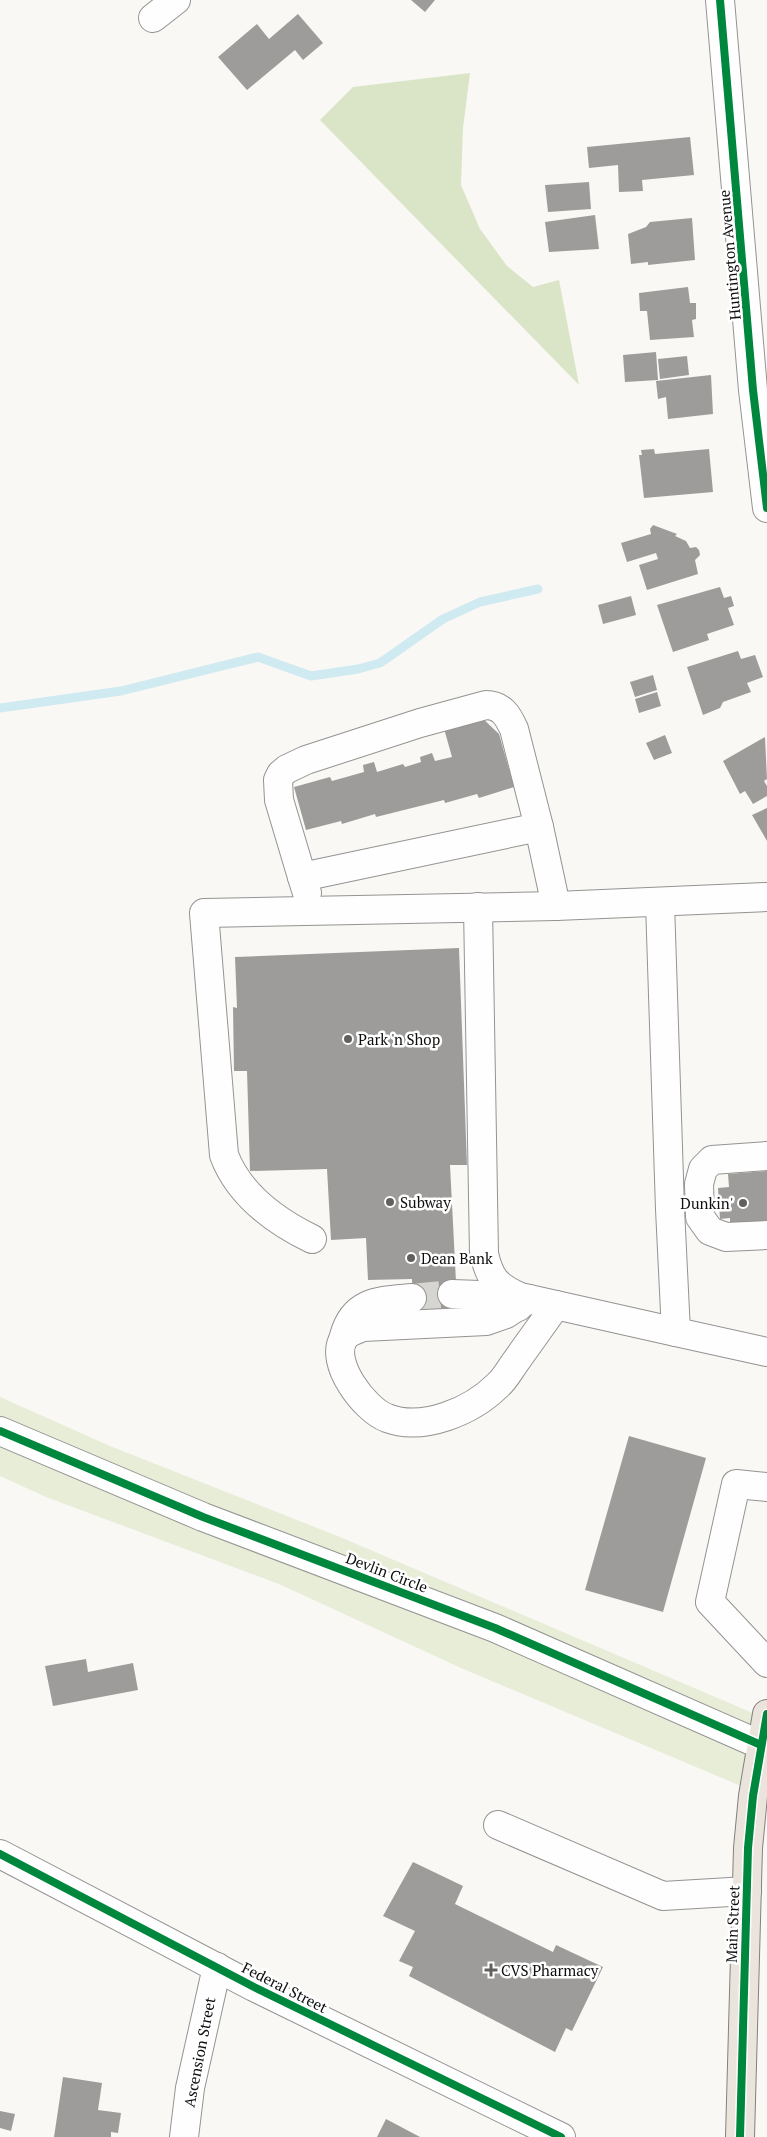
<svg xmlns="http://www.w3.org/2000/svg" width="767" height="2137" font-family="'PT Serif',serif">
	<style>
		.green { fill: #e7edd7 }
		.forest { fill: #dae4c6 }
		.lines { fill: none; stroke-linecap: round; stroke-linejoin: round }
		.stream { stroke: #cfeaf1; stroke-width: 9 }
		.building { fill: #9e9c9a }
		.minor-tunnel { stroke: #d7d5d2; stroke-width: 28; stroke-dasharray: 28 14; stroke-linecap: butt }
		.minor-casing { stroke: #949392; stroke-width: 30 }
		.major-casing { stroke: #82817f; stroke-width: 30 }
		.minor { stroke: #fefefe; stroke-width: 28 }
		.major { stroke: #eae4dc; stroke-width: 28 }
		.cycleway-casing { stroke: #fff; stroke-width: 11 }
		.cycleway { stroke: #00873e; stroke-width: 8 }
		.poi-dot { fill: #61605f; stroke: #fff; stroke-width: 2 }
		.labels { text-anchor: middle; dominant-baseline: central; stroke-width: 5; stroke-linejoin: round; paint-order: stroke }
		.street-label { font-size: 15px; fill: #0e0e0e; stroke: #fff }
		.poi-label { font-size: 15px; fill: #0e0e0e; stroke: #fff; text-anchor: start }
	</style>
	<rect width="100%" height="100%" fill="#faf8f5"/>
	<polygon class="green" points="0,1397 110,1446 340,1537 767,1719 767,1797 461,1668 279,1584 46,1497 0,1476"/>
	<polygon class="forest" points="470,73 463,128 461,185 480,229 507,266 533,287 559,280 579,385 320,120 353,87"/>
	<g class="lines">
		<polyline class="stream" points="0,708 121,691 258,657 311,676 358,669 380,663 443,619 480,602 538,589"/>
	</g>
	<g class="building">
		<polygon points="411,0 435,0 425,12"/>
		<polygon points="298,14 323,43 303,60 295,50 247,90 218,57 257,24 269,39"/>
		<polygon points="690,137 694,175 642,180 643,191 619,192 618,165 589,168 587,147"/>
		<polygon points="589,182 591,209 548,212 545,185"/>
		<polygon points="595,215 599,249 549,252 545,222"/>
		<polygon points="692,218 695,260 648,265 648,262 631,264 628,234 646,227 650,222"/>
		<polygon points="688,287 690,303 696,303 696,319 692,320 694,337 650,340 647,311 640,311 639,293"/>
		<polygon points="656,352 658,380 625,382 623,355"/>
		<polygon points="687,356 689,375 660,379 658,359"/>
		<polygon points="711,375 713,414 668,419 666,397 658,399 656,381"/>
		<polygon points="654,449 655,454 709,449 713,492 644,498 639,455 642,455 641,450"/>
		<polygon points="653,525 677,534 675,536 686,541 690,548 696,547 699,550 700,555 695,560 698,574 647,590 639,565 658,559 656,553 627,562 621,543 651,534 650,529"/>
		<polygon points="720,587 724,598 731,596 734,606 728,608 734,625 707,634 709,640 673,652 657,605"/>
		<polygon points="631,596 636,615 603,624 598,605"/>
		<polygon points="738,651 741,659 755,655 763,677 747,683 751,692 723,702 720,708 703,715 687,667"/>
		<polygon points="653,675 657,690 635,697 630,682"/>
		<polygon points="657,692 661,706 639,713 635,699"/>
		<polygon points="479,715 499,734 514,787 479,798 477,794 445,803 444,800 376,817 375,814 342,824 341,821 306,830 294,787 330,777 332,781 364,772 363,765 374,762 377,772 403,764 405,767 421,762 420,757 432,753 435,761 452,757 443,725"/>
		<polygon points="665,735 672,753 654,760 646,743"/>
		<polygon points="765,737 767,779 764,781 767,786 767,796 753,804 745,791 740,794 723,761"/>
		<polygon points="767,808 767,841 752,815"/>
		<polygon points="459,948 467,1165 450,1165 456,1282 451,1283 453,1315 413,1317 412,1279 368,1280 366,1238 331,1240 327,1169 250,1171 247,1071 234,1071 233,1007 237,1008 235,957"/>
		<polygon points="767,1171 767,1227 730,1223 730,1218 720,1219 718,1188 729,1187 728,1174"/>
		<polygon points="629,1436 706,1458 663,1612 585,1590"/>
		<polygon points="86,1659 88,1672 133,1663 138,1690 53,1706 45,1666"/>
		<polygon points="413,1862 463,1886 455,1904 553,1952 556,1945 603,1967 572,2031 566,2028 555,2052 409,1976 413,1967 399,1961 415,1931 383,1916"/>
		<polygon points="63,2077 102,2083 98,2110 121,2113 118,2133 111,2132 111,2137 54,2137"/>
		<polygon points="0,2111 15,2114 11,2131 0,2128"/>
		<polygon points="386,2119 420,2137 377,2137"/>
	</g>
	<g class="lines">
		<polyline class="minor-tunnel" points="412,1298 452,1294"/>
		<g class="minor-casing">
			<g id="minor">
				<polyline points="720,0 753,390 767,508"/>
				<polyline points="153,18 176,0"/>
				<path d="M302 877 279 800 278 780 281 774 287 769 306 760 420 723 486 705C502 705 508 716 514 729L539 827"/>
				<polyline points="307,893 302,877 539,827 556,906"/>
				<path d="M478 907 484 1254C490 1279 496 1286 520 1297L676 1332 670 1209 660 903"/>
				<polyline points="767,1156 712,1160 703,1169 699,1184 700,1217 710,1231 726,1237 767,1235"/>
				<path d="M312 1239C275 1221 239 1195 224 1155L204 913 556 906 767 897"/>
				<polyline points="452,1294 480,1295 518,1307"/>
				<path d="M529 1299 506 1314 486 1321 363 1327C356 1330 348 1332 344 1338 328 1362 365 1410 387 1418 423 1432 472 1411 498 1385 505 1379 509 1371 514 1364 528 1344 542 1325 556 1305"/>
				<polyline points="676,1332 767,1352"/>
				<path d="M344 1336C354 1300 380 1301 412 1298"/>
				<polyline points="0,1431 203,1517 495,1628 761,1745"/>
				<polyline points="767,1487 736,1484 710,1602 767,1663"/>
				<polyline points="498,1825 663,1896 747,1891"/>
				<polyline points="0,1854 254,1987 561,2137"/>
				<polyline points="184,2137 190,2088 217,1967"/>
			</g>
		</g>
		<g class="major-casing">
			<polyline id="major" points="740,2137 748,1848 753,1796 767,1714"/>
		</g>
		<use href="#minor" class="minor"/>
		<use href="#major" class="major"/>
		<g class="cycleway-casing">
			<g id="cycleway">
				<polyline points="720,0 753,390 767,508"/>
				<polyline points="0,1431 203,1517 495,1628 761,1745"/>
				<polyline points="0,1854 254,1987 561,2137"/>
				<polyline points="740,2137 748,1848 753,1796 767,1714"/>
			</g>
		</g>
		<use href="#cycleway" class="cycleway"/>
	</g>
	<g class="poi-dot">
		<circle cx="348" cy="1039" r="5"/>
		<circle cx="390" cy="1202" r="5"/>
		<circle cx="743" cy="1203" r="5"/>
		<circle cx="411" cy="1258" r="5"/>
		<path d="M488.5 1962.5h5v5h5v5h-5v5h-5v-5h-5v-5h5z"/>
	</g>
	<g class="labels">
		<g class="street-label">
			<text transform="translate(729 255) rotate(-95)">Huntington Avenue</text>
			<text transform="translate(387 1572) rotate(21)">Devlin Circle</text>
			<text transform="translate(732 1924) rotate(-88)">Main Street</text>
			<text transform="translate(285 1987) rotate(27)">Federal Street</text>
			<text transform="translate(199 2052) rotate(-79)">Ascension Street</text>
		</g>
		<g class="poi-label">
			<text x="358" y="1039">Park 'n Shop</text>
			<text x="400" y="1202">Subway</text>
			<text x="733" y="1203" text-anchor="end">Dunkin'</text>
			<text x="421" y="1258">Dean Bank</text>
			<text x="501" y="1970">CVS Pharmacy</text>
		</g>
	</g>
</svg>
